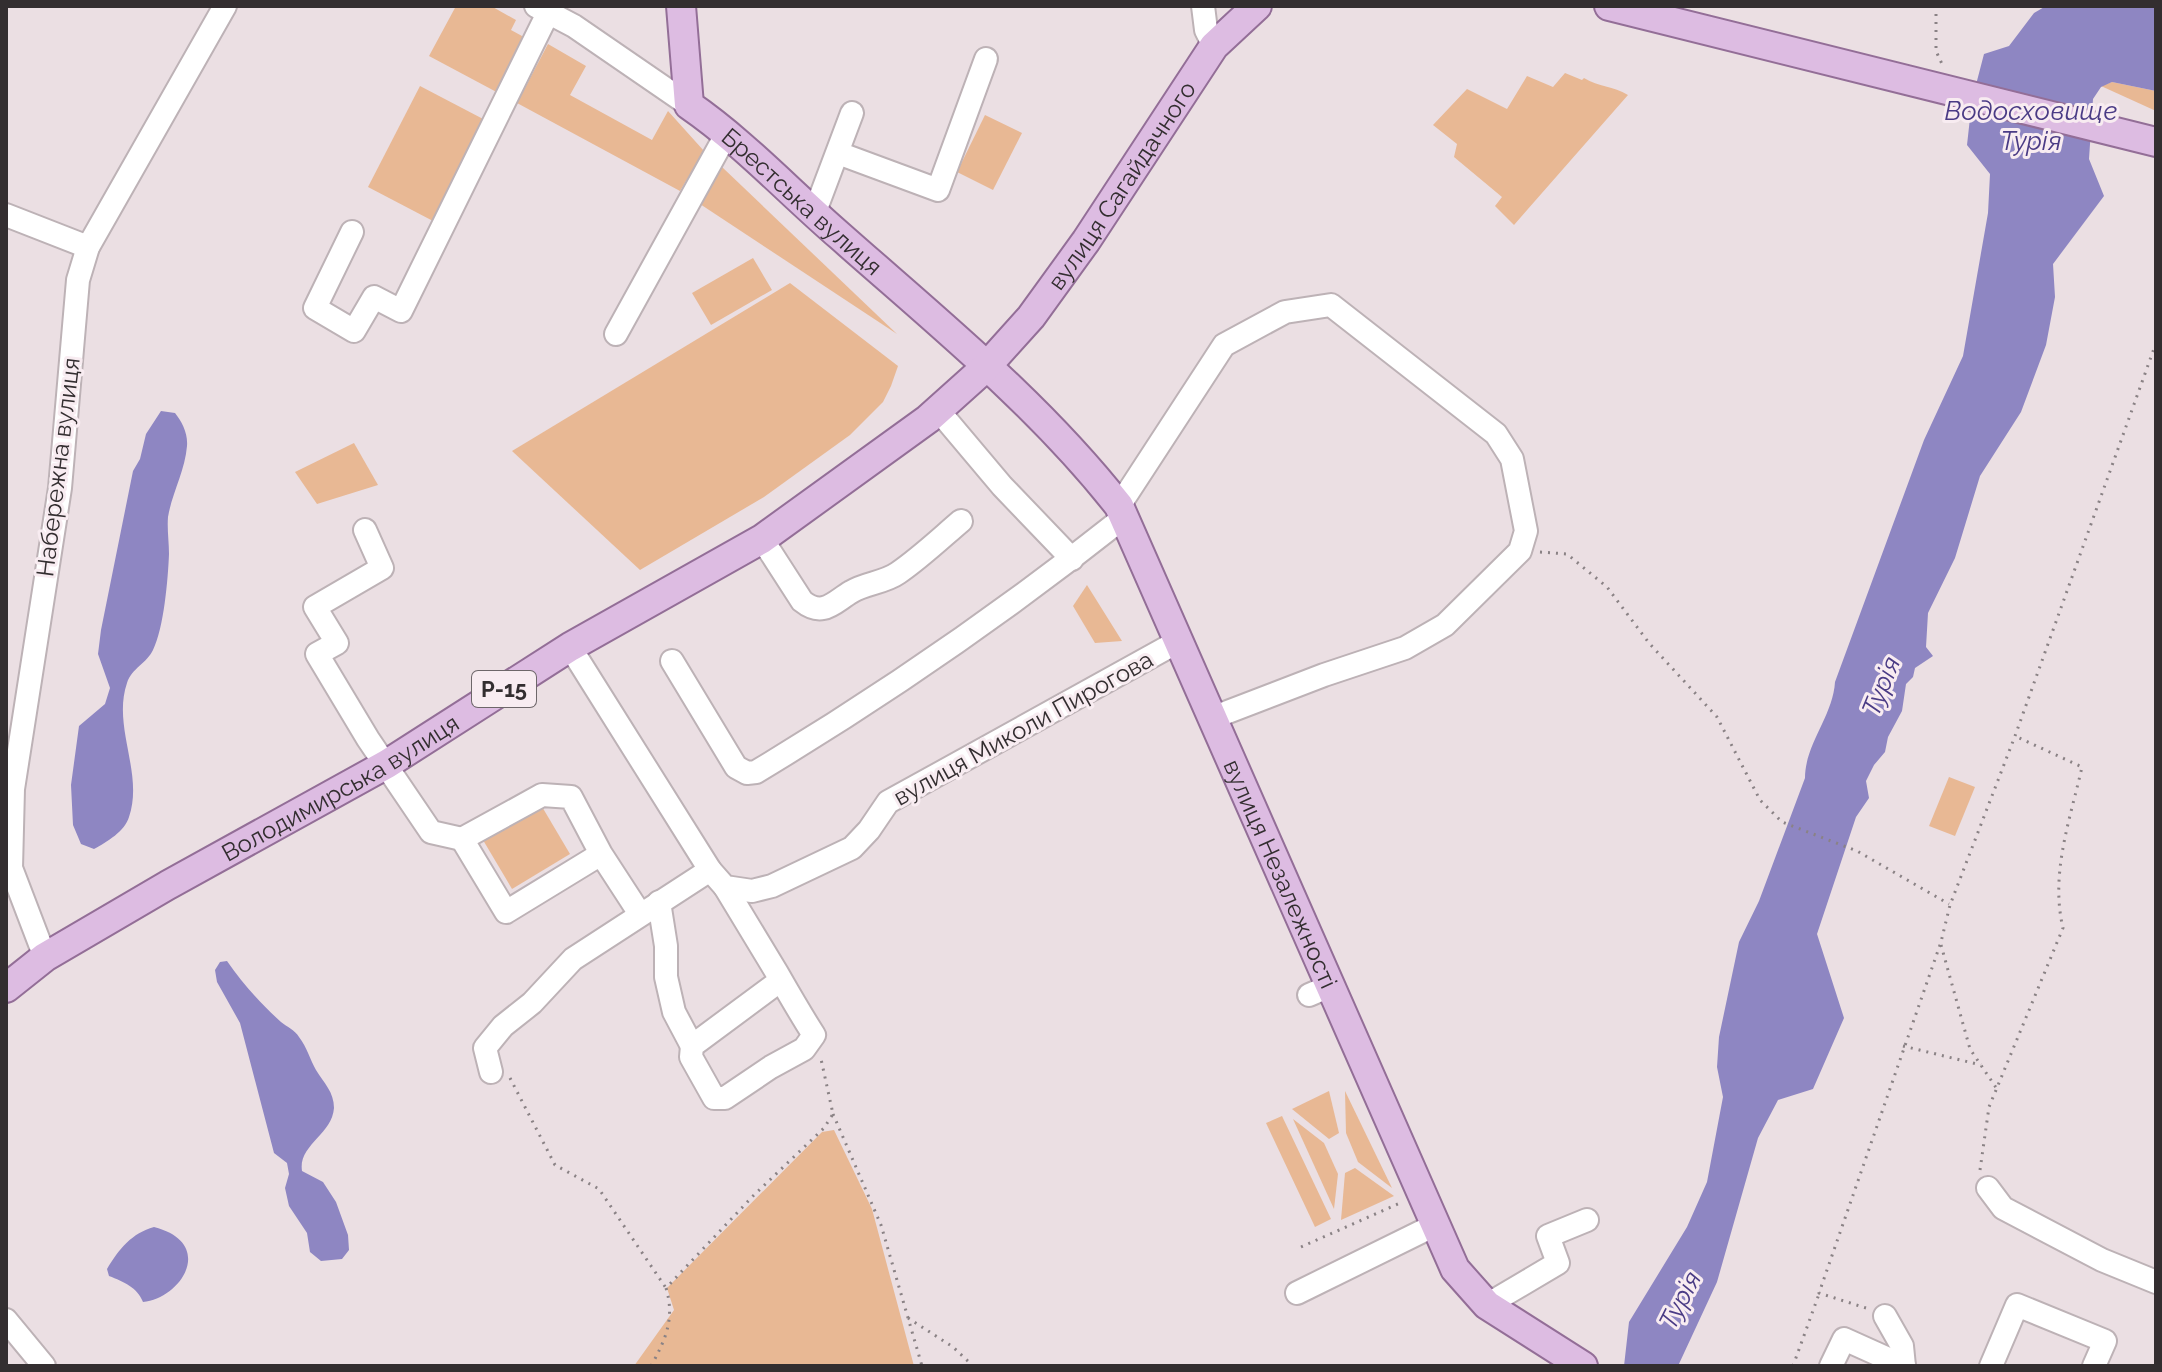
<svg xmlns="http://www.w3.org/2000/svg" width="2162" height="1372" font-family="Raleway,sans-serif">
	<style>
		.green { fill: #e8b894 }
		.water { fill: #8e86c2 }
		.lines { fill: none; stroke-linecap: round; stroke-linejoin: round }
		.minor-casing { stroke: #bdb2b6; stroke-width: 26 }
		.major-casing { stroke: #936e97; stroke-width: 32 }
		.path { stroke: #8a8285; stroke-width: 3; stroke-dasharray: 2 6; stroke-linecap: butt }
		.minor { stroke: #fff; stroke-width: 22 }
		.major { stroke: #ddbce2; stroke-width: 28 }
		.labels { text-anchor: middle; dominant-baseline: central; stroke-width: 6; stroke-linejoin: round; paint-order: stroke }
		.shield { fill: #f8ecf1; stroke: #6e676a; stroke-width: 2 }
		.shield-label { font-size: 22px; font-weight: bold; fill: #332e30 }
		.street-label { font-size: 24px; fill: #332e30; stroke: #f8ecf1 }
		.water-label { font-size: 26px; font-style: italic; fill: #4a3b85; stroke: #f8ecf1 }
	</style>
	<rect width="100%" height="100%" fill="#ebdfe3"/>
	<g class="green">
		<polygon points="456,6 491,6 516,20 511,30 533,42 504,96 429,56"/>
		<polygon points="548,44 586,66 570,95 652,140 668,111 704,151 680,191 517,103"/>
		<path d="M1565 73 1582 80 1584 78C1599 87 1613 86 1628 95L1514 225 1495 206 1502 197 1454 157 1457 144 1433 125 1467 89 1507 109 1527 76 1553 87Z"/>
		<polygon points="2112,82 2156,91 2156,111 2101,86"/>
		<polygon points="420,86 485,120 433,221 368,187"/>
		<polygon points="985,115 1022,133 993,190 957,172"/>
		<polygon points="722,167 897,334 700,204"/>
		<polygon points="753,258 772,290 711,325 692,293"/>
		<polygon points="790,283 898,366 891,386 883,402 850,435 764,497 640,570 512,451"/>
		<polygon points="354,443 378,485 317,504 295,472"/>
		<polygon points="1087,585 1122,641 1095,643 1073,606"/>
		<polygon points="1949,777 1975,787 1955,836 1929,826"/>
		<polygon points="541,805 570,854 512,889 483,840"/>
		<polygon points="1329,1091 1339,1133 1329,1139 1292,1109"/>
		<polygon points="1345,1091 1392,1188 1358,1162 1346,1133"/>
		<polygon points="1282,1116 1331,1219 1315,1227 1266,1123"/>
		<polygon points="1293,1119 1324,1143 1338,1174 1334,1209"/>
		<polygon points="834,1130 872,1209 914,1366 634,1366 674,1310 667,1288 822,1132"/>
		<polygon points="1355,1168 1394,1196 1341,1220 1345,1173"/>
	</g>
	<g class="water">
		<path d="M2046 6H2156V91L2112 82 2101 87 2093 99 2089 159 2104 196 2053 264 2055 297 2046 345 2021 412 1980 476 1955 558 1928 613 1926 647 1933 656 1915 668 1913 677 1906 684 1902 711 1888 737 1885 752 1874 765 1866 781 1869 798 1856 817 1817 934 1844 1018 1813 1089 1778 1100 1758 1138 1717 1282 1678 1366H1624L1629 1322 1687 1227 1707 1182 1723 1097 1717 1067 1719 1037 1739 942 1759 901 1805 778C1805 744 1833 716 1835 682L1924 440 1963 356 1988 213 1990 174 1967 145 1972 100 1984 54 2009 46 2034 13Z"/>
		<path d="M161 411 175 413C182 422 188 433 187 446 185 471 172 493 168 517 167 529 169 542 169 554 168 579 164 628 153 650 147 663 132 668 127 683 112 727 144 773 129 817 125 831 107 842 94 849L81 844 73 825 71 785 79 726 105 704 110 688 98 654 101 630 133 471 140 459 146 434Z"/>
		<path d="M227 961C242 983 261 1004 281 1022 287 1027 295 1030 299 1037 307 1047 310 1060 316 1070 324 1083 334 1092 334 1108 332 1135 298 1145 302 1171L323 1182 336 1202 348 1235 349 1250 342 1259 321 1261 310 1252 307 1233 289 1206 285 1188 289 1174 287 1163 274 1153 240 1023 217 982 215 970 220 962Z"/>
		<path d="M154 1227C216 1243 182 1298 143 1302 137 1287 124 1282 109 1276L107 1269C119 1249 132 1233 154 1227Z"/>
	</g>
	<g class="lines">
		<g class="minor-casing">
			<g id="minor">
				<polyline points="536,6 574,26 689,105"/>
				<polyline points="1203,6 1206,30 1214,46"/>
				<polyline points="838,153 938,190 986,59"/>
				<polyline points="814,214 852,113"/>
				<polyline points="6,215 88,247"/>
				<polyline points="352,232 315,308 354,331 374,297 401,311 548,13"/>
				<polyline points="616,334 727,133"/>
				<polyline points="938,410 1002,486 1072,559"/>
				<polyline points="1119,506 1224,345 1285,312 1331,305 1496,434 1512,459 1526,531 1520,551 1445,625 1405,648 1324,675 1212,718"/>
				<polyline points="365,530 382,568 315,607 337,643 317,654 368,739 431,832 462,839"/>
				<path d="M762 539 802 601C823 618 834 602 851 592 865 583 884 583 898 573 920 558 941 538 961 521"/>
				<polyline points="570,647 710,870 725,887 752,891 772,886 852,848 869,830 888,802 1179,641"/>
				<path d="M672 661 736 767 747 773 756 772C884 695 1006 611 1123 518"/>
				<polyline points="601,854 571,797 542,795 462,839 506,912 601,854 640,914"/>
				<path d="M725 887 777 973C789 994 801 1015 814 1035L804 1049 771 1067 725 1098H714L691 1057 692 1046 781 980"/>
				<polyline points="659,902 666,946 666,977 674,1012 692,1046"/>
				<polyline points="45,957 11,868 13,789 60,488 78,280 88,247 225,6"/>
				<polyline points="1309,995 1330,986"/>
				<polyline points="491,1072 485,1048 503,1026 532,1003 573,959 710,870"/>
				<polyline points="1988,1188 2003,1208 2102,1260 2156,1282"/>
				<polyline points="1297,1293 1435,1225"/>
				<polyline points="1487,1305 1558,1263 1548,1236 1587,1220"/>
				<polyline points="1885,1316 1902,1346 1904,1366"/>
				<polyline points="6,1320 44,1366"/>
				<polyline points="1831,1366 1844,1339 1904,1366"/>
				<polyline points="1991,1366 2017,1305 2105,1341 2094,1366"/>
			</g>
		</g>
		<g class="major-casing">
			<g id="major">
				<path id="s1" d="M681 6 689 105C744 143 789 192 840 236 936 321 1039 404 1119 506L1455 1269 1487 1305 1583 1366"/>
				<polyline points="1609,6 2156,142"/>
				<path id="s2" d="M6 988 45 957 168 885 387 764 570 647 762 539 928 419 986 367 1031 317 1086 241 1214 46 1257 6"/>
			</g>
		</g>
		<g class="path">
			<polyline points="1936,6 1936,51 1942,64"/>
			<polyline points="1540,552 1567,554 1607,587 1649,643 1717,717 1760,800 1782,822 1857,851 1949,904"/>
			<polyline points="1941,945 1970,1049 1997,1089"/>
			<polyline points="1903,1046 1981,1065"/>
			<polyline points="510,1078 555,1165 599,1189 666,1288"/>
			<polyline points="833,1114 881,1225 922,1366"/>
			<path d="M1980 1170 1989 1107 2063 928C2050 874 2070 820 2082 767L2015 736"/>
			<polyline points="1301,1247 1400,1203"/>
			<polyline points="1866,1308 1819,1293 1941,942 1950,905 2015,736 2156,343"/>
			<polyline points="908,1318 953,1347 971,1364"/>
			<path d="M651 1366C666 1339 675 1318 666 1288L753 1196 824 1128 833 1114 821 1059"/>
			<polyline points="1793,1366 1819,1294"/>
		</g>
		<use href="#minor" class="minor"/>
		<use href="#major" class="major"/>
	</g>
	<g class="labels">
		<rect class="shield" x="472" y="671" width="64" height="36" rx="6"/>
		<g class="shield-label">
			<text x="504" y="689">Р-15</text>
		</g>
		<g class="street-label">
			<text stroke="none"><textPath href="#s2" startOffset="1390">вулиця Сагайдачного</textPath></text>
			<text stroke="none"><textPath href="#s1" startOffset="248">Брестська вулиця</textPath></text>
			<text transform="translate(58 467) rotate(-83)">Набережна вулиця</text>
			<text transform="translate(1023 728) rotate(-29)">вулиця Миколи Пирогова</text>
			<text stroke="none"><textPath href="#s2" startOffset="390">Володимирська вулиця</textPath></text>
			<text stroke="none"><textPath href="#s1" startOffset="1090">вулиця Незалежності</textPath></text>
		</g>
		<g class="water-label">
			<text x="2031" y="111">Водосховище<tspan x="2031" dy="30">Турія</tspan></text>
			<text transform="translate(1881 686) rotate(-68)">Турія</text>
			<text transform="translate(1680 1300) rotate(-63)">Турія</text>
		</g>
	</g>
	<rect width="2162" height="1372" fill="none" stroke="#332e30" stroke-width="16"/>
</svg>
